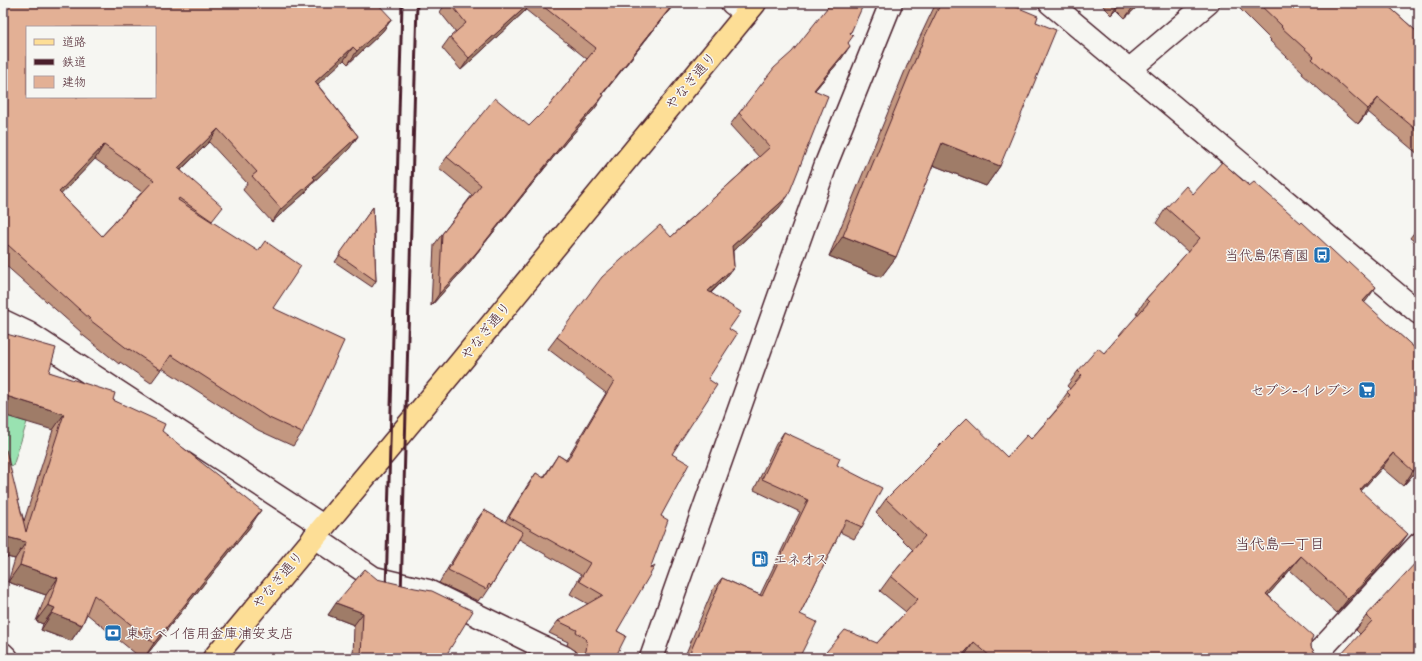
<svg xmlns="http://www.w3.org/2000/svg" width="1422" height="661" font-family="Itim,'Klee One',sans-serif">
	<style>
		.green { fill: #99e2b1; stroke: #72806e }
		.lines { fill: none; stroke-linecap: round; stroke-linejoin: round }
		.minor-casing { stroke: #4a1f2b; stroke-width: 25 }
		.major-casing { stroke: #4a1f2b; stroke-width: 25 }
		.minor { stroke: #f6f6f2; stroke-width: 22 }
		.major { stroke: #fdde96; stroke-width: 22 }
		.rail { stroke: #4a1f2b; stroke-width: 3 }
		.wall { fill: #c39780; stroke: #4a1f2b; fill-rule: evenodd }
		.shaded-wall { fill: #9f7b68; stroke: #4a1f2b }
		.building { fill: #e3b095; stroke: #4a1f2b; fill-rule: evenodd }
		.labels { text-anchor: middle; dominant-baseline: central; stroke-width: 3; stroke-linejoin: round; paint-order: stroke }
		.street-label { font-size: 14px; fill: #4a1f2b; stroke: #f6f6f2 }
		.poi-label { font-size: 14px; fill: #4a1f2b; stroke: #f6f6f2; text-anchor: end }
		.neighbourhood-label { font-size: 15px; fill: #4a1f2b; stroke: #f6f6f2 }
	</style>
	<rect width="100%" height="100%" fill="#f6f6f2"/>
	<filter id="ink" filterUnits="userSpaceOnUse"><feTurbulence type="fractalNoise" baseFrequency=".025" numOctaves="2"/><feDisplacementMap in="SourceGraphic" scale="8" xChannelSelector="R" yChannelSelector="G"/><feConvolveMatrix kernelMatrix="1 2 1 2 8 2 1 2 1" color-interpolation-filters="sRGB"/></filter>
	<g filter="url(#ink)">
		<polygon class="green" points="3,415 27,422 13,466 3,463"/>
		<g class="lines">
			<g class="minor-casing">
				<g id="minor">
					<polyline points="732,3 746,14"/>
					<polyline points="1050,3 1419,313"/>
					<polyline points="1129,70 1208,3"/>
					<polyline points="3,321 28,333 323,526"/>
					<polyline points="314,537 374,578 428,591 538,645 566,658"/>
					<polyline points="3,654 7,658"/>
					<polyline points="651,658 826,164 891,3"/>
					<polyline points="1313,658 1419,544"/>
				</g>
			</g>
			<g class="major-casing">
				<polyline id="major" points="214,658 459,364 755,3"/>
			</g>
			<use href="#minor" class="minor"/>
			<use href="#major" class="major"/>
			<g class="rail">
				<polyline points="386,592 402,3"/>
				<polyline points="401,597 417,3"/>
			</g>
		</g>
		<g class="wall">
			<path d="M3 3 392 19 382 32 348 64 344 60 317 84 358 136 349 149 311 184 306 192 272 222 243 190 247 183 209 142 181 170 212 222 273 308 302 433 293 446 258 430 162 368 151 383 120 362 119 364 80 333 81 332 3 263ZM95 159 142 192 102 236 61 194Z"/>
			<polygon points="446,3 675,3 603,94 596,107 560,149 468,264 431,306 434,245 442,234 472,195 439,168 447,157 529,126 549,106 587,59 526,10 461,70 442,48 450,37 456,32 440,12"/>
			<polygon points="936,3 1007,3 1036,22 1000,166 986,186 933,165 896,257 881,277 829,256 911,56"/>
			<polygon points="1100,3 1141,3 1125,18 1117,10 1112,15"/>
			<polygon points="1242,3 1385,3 1416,31 1419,29 1419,155 1368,112 1358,124 1302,74 1303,72 1270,41 1271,40 1239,8"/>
			<polygon points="852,30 850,33 848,44 842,58 815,90 779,208 733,251 734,267 725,279 711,293 729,329 708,379 672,454 661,516 617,631 626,636 578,657 576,651 567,645 568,642 549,633 558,621 588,604 570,594 581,575 519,539 491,586 483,598 481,597 478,601 439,583 475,522 484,510 505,522 527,486 536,473 543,478 558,455 566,460 606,393 548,349 557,337 671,237 759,157 730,125 739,113"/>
			<polygon points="1193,194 1366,301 1364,303 1419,352 1419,468 1403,486 1382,468 1361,491 1398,548 1337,613 1290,570 1268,595 1311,641 1311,647 1315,653 1321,656 1337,658 965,658 964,657 963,658 821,658 877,643 906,612 880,591 891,576 913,550 876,513 886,499 1007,457 1031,439 1058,408 1057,407 1070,389 1067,386 1078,371 1104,353 1138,315 1136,314 1146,299 1188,252 1156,223 1166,208"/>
			<polygon points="373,207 376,281 372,287 335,262"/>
			<polygon points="1419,226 1419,245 1410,238"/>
			<polygon points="49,372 113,400 162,431 250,527 144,658 141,658 87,614 82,625 71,641 41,630 43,624 36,621 46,595 8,582 15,559 3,556 3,449 24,521 53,430"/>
			<polygon points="784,432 837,465 862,527 854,539 840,532 800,614 799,658 684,658 713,589 722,578 760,595 800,512 754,490 776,444"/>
			<polygon points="365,569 445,657 446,658 353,658 354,625 328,615"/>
			<polygon points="1366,616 1419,658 1360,634 1356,630"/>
		</g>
		<g class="shaded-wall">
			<polygon points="530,3 532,3 526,10 461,70 469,58"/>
			<polygon points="674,3 675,3 594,105 602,94"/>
			<polygon points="1120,3 1122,3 1117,10 1112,15"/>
			<polygon points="1136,3 1141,3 1125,18"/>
			<polygon points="392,19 382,32 348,64 357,51"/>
			<polygon points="850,46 842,58 805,102 814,90"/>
			<polygon points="353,47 344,60 306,95 315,82"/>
			<polygon points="604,95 596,107 560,149 468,264 431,306 439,294 568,137"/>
			<polygon points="1378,98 1368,112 1358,124 1368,109"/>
			<polygon points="218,129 209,142 169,181 178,168"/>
			<polygon points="358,136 349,149 311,184 306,192 272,222 281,209 313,177"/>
			<polygon points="942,143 1000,166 986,186 928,163"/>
			<polygon points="104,145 95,159 50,206 59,192"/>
			<polygon points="788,196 779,208 724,259 732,246"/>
			<polygon points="843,236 896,257 881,277 829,256"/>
			<polygon points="734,267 725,279 699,303 708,291"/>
			<polygon points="1376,287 1366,301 1352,316 1363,301"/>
			<polygon points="3,395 64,414 53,430 3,415"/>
			<polygon points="1393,453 1382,468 1349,504 1360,490"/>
			<polygon points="1419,465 1419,468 1403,486 1413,471"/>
			<polygon points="261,510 250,527 144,658 154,643"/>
			<polygon points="1408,534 1398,548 1337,613 1348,599"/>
			<polygon points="3,536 26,542 15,559 3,556"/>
			<polygon points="1301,556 1290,570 1256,609 1266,594"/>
			<polygon points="20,565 58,578 46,595 8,582"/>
			<polygon points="336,603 363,613 354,625 328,615"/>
			<polygon points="48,605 55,608 43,624 36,621"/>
			<polygon points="52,613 82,625 71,641 41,630"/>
			<polygon points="974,642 963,658 960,658"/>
			<polygon points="689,655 694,657 693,658 686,658"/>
		</g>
		<g class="building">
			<path d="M3 3H377L392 19 357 51 353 47 315 82 358 136 313 177 315 179 281 209 252 176 257 172 218 129 178 168 223 207 212 221 179 198 178 200 258 251 265 241 301 266 273 308 344 341 302 433 267 417 171 355 161 370 129 349V350L90 320V319L8 245 3 250ZM27 27H155V97H27ZM104 145 154 180 102 236 59 192Z"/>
			<polygon points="450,3 530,3 469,58 450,37 466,23"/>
			<polygon points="539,3 674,3 602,94 604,95 568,137 476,253 439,294 442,234 481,185 447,157 495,98 529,126 549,106 596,48"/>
			<polygon points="831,3 864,3 852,30 850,33 853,36 848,43 850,46 814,90 828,96 788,196 732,246 734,267 708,291 741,312 729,329 737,334 708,379 717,385 672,454 689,464 661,516 668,520 650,569 655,566 617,631 626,636 615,658 576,658 581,656 586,651 587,644 585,638 576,632 577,630 558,621 603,595 579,581 590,563 509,517 536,473 544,478 558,455 567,461 614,381 557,337 602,277 660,225 671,237 770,147 739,113 774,68 792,52"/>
			<polygon points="941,3 1007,3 1038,16 1036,22 1056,30 1000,166 942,143 896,257 843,236 925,36"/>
			<polygon points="1258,3 1385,3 1416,31 1419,29 1419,132 1378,98 1368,109 1312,59 1314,57 1281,27 1282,26"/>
			<polygon points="1222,162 1249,186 1254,182 1301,223 1302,222 1347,264 1349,262 1376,287 1363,301 1419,352 1419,465 1413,471 1393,453 1360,490 1408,534 1348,599 1301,556 1266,594 1313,636 1311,641 1311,647 1315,653 1321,656 1327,655 1331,653 1337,658 992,658 974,642 960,658 934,658 932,656 930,658 821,658 845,630 877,643 918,599 891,576 925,536 886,499 967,418 1007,457 1027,435 1031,439 1070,395 1067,392 1082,375 1078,371 1098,348 1104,353 1149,302 1146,299 1200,238 1166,208 1186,186 1193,194"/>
			<polygon points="373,207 376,281 339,255"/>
			<polygon points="3,333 56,348 49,372 115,393 113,400 165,424 162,431 261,510 154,643 94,595 82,625 52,613 55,608 48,605 58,578 20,565 26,542 3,536 3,449 6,450 26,532 64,414 3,395"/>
			<polygon points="784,432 840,458 837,465 882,488 862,527 846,520 800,614 817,622 799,658 693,658 694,657 689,655 722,578 762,596 808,500 762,479"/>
			<polygon points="484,510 523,532 491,586 489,584 486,589 448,570"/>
			<polygon points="1419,559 1419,658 1338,658 1372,621 1366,616"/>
			<polygon points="365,569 377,579 415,588 432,591 473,611 445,657 446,658 361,658 363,613 336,603"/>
			<polygon points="564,655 576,658 562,658"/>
		</g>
	</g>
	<defs>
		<g id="bus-square" transform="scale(0.9)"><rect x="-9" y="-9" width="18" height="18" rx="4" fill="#1f6fb2" stroke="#f6f6f2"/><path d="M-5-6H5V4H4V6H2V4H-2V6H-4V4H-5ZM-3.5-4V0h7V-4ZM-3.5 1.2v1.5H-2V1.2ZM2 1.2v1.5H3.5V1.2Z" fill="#fff"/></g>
		<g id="supermarket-square" transform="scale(0.9)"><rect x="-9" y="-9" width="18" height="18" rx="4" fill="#1f6fb2" stroke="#f6f6f2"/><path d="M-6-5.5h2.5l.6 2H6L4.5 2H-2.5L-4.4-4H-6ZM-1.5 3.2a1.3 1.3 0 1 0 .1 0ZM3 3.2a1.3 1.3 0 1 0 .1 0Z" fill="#fff"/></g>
		<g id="fuel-square" transform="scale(0.9)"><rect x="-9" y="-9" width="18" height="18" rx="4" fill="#1f6fb2" stroke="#f6f6f2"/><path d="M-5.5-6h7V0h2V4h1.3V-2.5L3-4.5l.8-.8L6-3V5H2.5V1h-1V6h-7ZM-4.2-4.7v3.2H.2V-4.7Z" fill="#fff"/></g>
		<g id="bank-square" transform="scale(0.9)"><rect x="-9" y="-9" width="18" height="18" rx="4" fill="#1f6fb2" stroke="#f6f6f2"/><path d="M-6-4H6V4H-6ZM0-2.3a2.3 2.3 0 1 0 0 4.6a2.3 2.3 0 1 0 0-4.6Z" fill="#fff"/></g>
	</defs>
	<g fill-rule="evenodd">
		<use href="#bus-square" x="1322" y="255"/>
		<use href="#supermarket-square" x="1367" y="390"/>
		<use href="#fuel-square" x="760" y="559"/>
		<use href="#bank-square" x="113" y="633"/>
	</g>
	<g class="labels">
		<g class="street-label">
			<text transform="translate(691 81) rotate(-50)">やなぎ通り</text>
			<text transform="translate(486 331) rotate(-51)">やなぎ通り</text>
			<text transform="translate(278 580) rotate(-50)">やなぎ通り</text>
		</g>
		<g class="poi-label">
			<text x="1309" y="255">当代島保育園</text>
			<text x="1354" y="390">セブン-イレブン</text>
			<text x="773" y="559" text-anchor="start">エネオス</text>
			<text x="126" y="633" text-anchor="start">東京ベイ信用金庫浦安支店</text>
		</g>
		<g class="neighbourhood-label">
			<text x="1280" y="544">当代島一丁目</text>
		</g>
	</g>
	<rect width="1422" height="661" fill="none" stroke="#f6f6f2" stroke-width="16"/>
	<rect x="8" y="8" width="1406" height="645" fill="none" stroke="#4a1f2b" stroke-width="1.5" filter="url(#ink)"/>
	<rect x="26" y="26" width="130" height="72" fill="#f6f6f2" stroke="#b1a0a2"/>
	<rect x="34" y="39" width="20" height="6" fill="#fdde96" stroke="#b1a0a2"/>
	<text x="62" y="46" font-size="12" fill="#4a1f2b">道路</text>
	<rect x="34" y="59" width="20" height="6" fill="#4a1f2b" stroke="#b1a0a2"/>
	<text x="62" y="66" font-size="12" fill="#4a1f2b">鉄道</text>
	<rect x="34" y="76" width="20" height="12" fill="#e3b095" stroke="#b1a0a2"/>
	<text x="62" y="86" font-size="12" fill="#4a1f2b">建物</text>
</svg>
